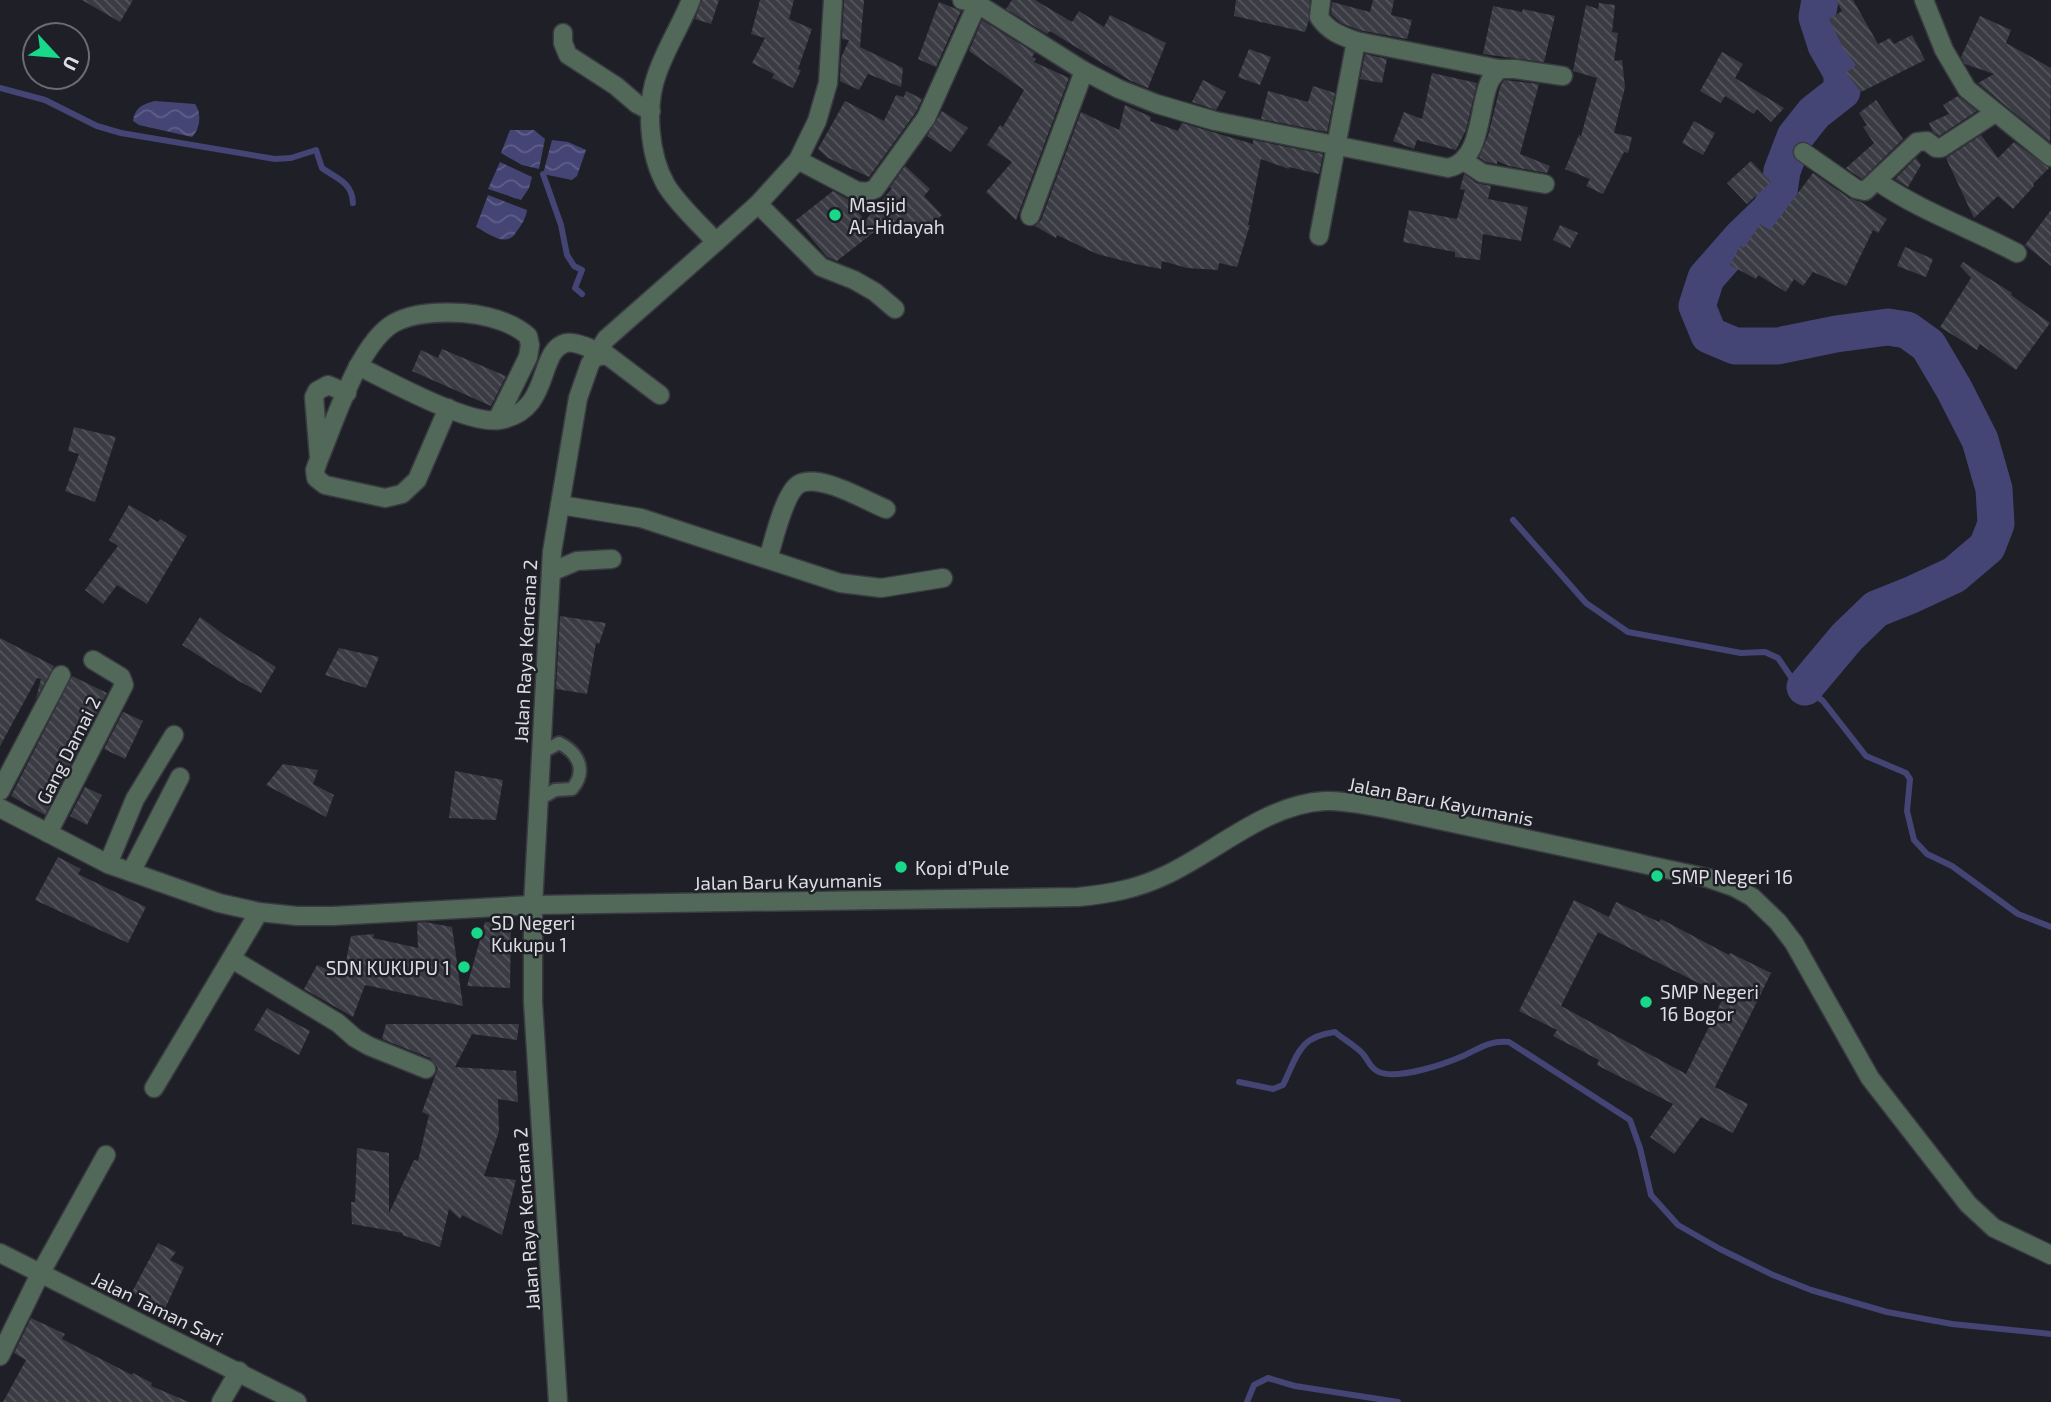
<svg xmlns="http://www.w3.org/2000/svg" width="2051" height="1402" font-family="'Exo 2',sans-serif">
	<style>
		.water { fill: url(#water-waves) }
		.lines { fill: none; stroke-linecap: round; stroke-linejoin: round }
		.stream { stroke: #444575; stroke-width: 6 }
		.river { stroke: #444575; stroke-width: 37 }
		.building { fill: url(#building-back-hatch); fill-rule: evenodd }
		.service-casing { stroke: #3a3a41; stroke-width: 16 }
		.minor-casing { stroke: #3a3a41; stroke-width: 21 }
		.tertiary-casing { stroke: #3a3a41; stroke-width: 21 }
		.service { stroke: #52695a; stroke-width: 12 }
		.minor { stroke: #52695a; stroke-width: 18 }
		.tertiary { stroke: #52695a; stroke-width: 18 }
		.poi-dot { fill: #18d989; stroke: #1f1f27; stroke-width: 2.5 }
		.labels { text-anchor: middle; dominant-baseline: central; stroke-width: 5; stroke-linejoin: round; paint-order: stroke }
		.poi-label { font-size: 19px; fill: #dddee3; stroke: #1f1f27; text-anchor: start }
		.street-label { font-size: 19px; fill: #dddee3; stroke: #1f1f27 }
	</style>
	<defs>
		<pattern id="water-waves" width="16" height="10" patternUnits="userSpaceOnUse" patternTransform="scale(1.75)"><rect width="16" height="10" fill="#444575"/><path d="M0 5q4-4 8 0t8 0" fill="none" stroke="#5f5f88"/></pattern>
		<pattern id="building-back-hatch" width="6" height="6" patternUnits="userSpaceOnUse" patternTransform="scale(1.75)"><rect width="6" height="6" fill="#3a3b43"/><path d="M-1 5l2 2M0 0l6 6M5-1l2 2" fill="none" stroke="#56575e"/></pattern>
	</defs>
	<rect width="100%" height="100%" fill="#1f1f27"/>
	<g class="water">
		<path d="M155 101 195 104C202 113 200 129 192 137L139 125 133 121C135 107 143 104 155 101Z"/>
		<polygon points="510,130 534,130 545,139 539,169 522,165 501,153"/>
		<polygon points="552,140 568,142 586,150 577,176 572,180 543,174"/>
		<polygon points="500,162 532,177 529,188 521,200 488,189"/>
		<path d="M488 195 527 210C526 218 522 224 517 231 507 249 490 234 476 227Z"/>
	</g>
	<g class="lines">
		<g class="stream">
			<path d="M0 88 45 100 97 126 121 133 275 159 291 158 316 150 322 168C337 179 352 182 353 203"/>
			<polyline points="543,174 561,225 567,255 574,266 582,270 575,288 582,294"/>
			<polyline points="1513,520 1586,603 1628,632 1741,653 1765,652 1778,658 1791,677 1823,701 1866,756 1906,773 1910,779 1907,811 1914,840 1927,854 1952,866 2018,914 2051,927"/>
			<path d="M1239 1082 1273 1089 1283 1085C1298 1055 1298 1037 1335 1032 1343 1039 1354 1045 1361 1052 1368 1058 1369 1068 1379 1072 1398 1080 1445 1064 1463 1056 1480 1048 1490 1040 1509 1042L1630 1120 1640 1148 1651 1195 1678 1225 1720 1249 1773 1275 1811 1290 1887 1312 1952 1324 2051 1334"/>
			<polyline points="1247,1402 1254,1385 1268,1378 1295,1386 1398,1402"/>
		</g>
		<polyline class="river" points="1805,687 1847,637 1876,609 1911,595 1954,575 1987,547 1996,524 1994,489 1980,440 1954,389 1928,345 1907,330 1888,327 1836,334 1778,346 1735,346 1709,335 1697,306 1706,278 1742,237 1770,210 1779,192 1782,171 1795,137 1814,113 1842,91 1842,73 1826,45 1817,17 1820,0"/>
	</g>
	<g class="building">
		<polygon points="82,0 133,0 120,22"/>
		<polygon points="702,0 719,0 711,24 695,19"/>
		<polygon points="760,0 794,0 789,19 812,29 798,69 801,70 793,88 772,78 774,74 752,63 765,38 751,34"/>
		<polygon points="844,0 864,0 860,47 903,68 901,87 868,74 859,90 840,81 841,58 849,40 842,39"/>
		<polygon points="1012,0 1035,0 1072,22 1079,11 1104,27 1110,15 1166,43 1148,88 1131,81 1050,31 1047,34 1006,9"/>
		<polygon points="1236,0 1310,0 1309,20 1305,32 1234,16"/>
		<polygon points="1373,0 1394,0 1391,15 1412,20 1407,39 1359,30 1341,23 1331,14 1332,2 1370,12"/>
		<polygon points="1836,0 1853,0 1878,44 1890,38 1894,44 1912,35 1925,60 1861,92 1846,73 1856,65 1843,48 1829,19 1842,11"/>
		<polygon points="939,2 961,11 936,67 918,59"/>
		<polygon points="1599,3 1615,5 1612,32 1618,33 1614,61 1622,60 1625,87 1614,133 1632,137 1628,153 1624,152 1603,194 1586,186 1590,179 1565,169 1579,135 1581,136 1597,78 1573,71 1586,5 1598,9"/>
		<polygon points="1493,6 1522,12 1523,9 1555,16 1544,62 1483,54"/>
		<polygon points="1980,16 2011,30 2006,43 2051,68 2050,142 1978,83 1994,74 1965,64 1961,57"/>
		<polygon points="982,20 1035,53 1032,57 1036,59 1034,62 1069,78 1016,220 986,192 1012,162 987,145 1000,125 1003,127 1024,90 969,51"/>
		<polygon points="1249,49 1271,57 1260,85 1238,77"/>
		<polygon points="1722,52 1743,64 1735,78 1784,108 1771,122 1757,109 1754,114 1725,96 1721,103 1700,91"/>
		<polygon points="1365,54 1387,59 1382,83 1360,79"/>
		<polygon points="1432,73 1477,83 1466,130 1456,150 1417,140 1414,149 1393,141 1404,112 1422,119"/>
		<polygon points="1203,80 1226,92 1216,110 1192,102"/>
		<polygon points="1504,80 1539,84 1520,154 1550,166 1547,173 1509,166 1497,161 1497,164 1486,162 1479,157 1488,136 1500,87"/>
		<polygon points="1313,86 1335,93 1327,132 1261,119 1268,91 1308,102"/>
		<polygon points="906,91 922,99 916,112 869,177 828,158 818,149 845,101 884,121 896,95 904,97"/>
		<polygon points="1958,96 1977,111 1939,136 1933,132 1929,123 1949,114 1943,105"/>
		<polygon points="1876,100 1903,139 1862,179 1846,168 1874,143 1863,127 1867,125 1859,113"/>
		<polygon points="1125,105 1151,117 1150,121 1178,131 1182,123 1253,144 1253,140 1323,154 1319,174 1289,167 1289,169 1261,159 1248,225 1250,225 1237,267 1219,263 1218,270 1187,268 1162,261 1161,269 1136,264 1097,254 1057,235 1056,238 1035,226 1041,220 1081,112 1119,130"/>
		<polygon points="942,111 968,128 951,152 927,136"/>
		<polygon points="1694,121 1715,133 1703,155 1682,143"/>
		<polygon points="1981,135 1998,158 2014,142 2049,168 2033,184 2034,186 2013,209 1998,196 1974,218 1946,158"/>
		<polygon points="1916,158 1921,165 1908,187 1895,179"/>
		<polygon points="1751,161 1771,182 1747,204 1727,183"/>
		<polygon points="905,166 930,189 924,196 942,215 919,237 899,217 893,225 888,221 837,261 827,257 796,220 833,191 849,200 865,221 892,188 890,187"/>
		<polygon points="1813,173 1849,198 1861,202 1887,219 1878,233 1873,230 1846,286 1813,272 1803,286 1794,279 1786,292 1758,275 1756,279 1730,265 1740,246 1744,248 1760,224 1770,230"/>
		<polygon points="1464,174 1476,183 1491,186 1488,199 1528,207 1521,241 1483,234 1480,260 1455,257 1455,252 1403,242 1409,210 1457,219 1465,190 1460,189"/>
		<polygon points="2051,210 2051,266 2025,245"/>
		<polygon points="1560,225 1578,233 1570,248 1553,240"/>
		<polygon points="1905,247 1933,259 1926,277 1897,266"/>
		<polygon points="1963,262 2012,293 2011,295 2050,323 2016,370 1980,344 1977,350 1940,327 1971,278 1960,266"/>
		<polygon points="442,349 506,376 491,406 412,371 421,350 438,358"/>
		<polygon points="74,427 116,437 95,502 65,491 79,454 68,451"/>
		<polygon points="129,505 158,522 160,519 187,536 147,604 117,585 103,604 85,590 118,546 109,540"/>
		<polygon points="560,616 606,623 599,644 596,643 587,694 556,689"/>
		<polygon points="200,617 227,637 276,667 261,693 237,680 182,645"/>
		<polygon points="0,638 54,666 36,699 41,679 37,678 0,746"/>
		<polygon points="339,648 379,657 366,688 325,675"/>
		<polygon points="72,676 107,693 45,815 11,796"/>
		<polygon points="123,712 143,721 125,759 104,749"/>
		<polygon points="283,764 318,770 313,784 334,795 326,817 266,785"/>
		<polygon points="455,771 503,780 496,820 449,818"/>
		<polygon points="85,787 102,795 87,825 70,816"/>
		<polygon points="58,857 81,869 78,874 146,907 128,943 35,900"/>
		<path d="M1574 900 1609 917 1616 902 1659 922 1661 919 1729 955 1730 953 1771 973 1715 1087 1748 1104 1733 1133 1701 1117 1674 1154 1650 1137 1673 1104 1597 1065 1599 1060 1553 1036 1557 1030 1519 1011ZM1598 932 1724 996 1686 1074 1561 1006Z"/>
		<polygon points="425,922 452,927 463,1006 365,985 353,1017 304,989 317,965 343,976 351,936 374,934 373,938 418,948 417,923"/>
		<polygon points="485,922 511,924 510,988 467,986"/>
		<polygon points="267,1008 310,1031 299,1055 254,1030"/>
		<polygon points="386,1024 519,1024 517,1040 472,1034 455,1067 516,1071 518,1102 498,1099 499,1131 484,1176 516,1180 502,1235 462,1215 460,1219 449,1209 440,1247 402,1235 403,1233 352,1224 351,1202 355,1202 357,1148 389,1153 389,1213 414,1160 418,1161 429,1115 422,1112 438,1068 430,1058 382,1039"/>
		<polygon points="158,1243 176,1252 170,1260 184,1267 164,1311 132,1292"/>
		<polygon points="31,1318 65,1334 62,1339 132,1375 133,1373 152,1383 151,1386 189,1402 3,1402 26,1360 14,1353"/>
	</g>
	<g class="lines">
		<g class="service-casing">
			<path id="service" d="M538 800 555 790 572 789C587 771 579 753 559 743L541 753"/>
		</g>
		<g class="minor-casing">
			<g id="minor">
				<path d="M691 0C681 25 666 48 657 74 645 107 649 155 666 185 679 206 700 224 716 242"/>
				<path d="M962 0 976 3 1084 71 1119 89 1157 104 1215 121 1448 168C1482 161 1478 109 1489 83 1491 78 1496 73 1499 69H1515L1563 76"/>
				<path d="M1321 0 1319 17C1328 31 1341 36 1356 41L1499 69"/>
				<polyline points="1924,0 1944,50 1967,89 2051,157"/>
				<polyline points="563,33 563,43 568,55 616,86 637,104 651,111"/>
				<polyline points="1803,152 1856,189 1865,191 1917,142 1927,141 1936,148 1941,148 1995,113"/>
				<polyline points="798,160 857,191 867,192 875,189 926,118 979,0"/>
				<polyline points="1464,161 1482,173 1545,184"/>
				<path d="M1877 181C1920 211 1970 228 2017 253"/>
				<polyline points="758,204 821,267 854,280 875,292 895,309"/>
				<polyline points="1030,216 1084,71"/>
				<polyline points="1319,236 1356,41"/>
				<polyline points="594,357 607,355 660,395"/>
				<path d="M358 366C389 381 468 425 499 420 553 411 536 351 566 343 574 341 589 348 597 351"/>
				<path d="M448 408 417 480 402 494 385 498 325 485 316 478 315 470 319 459C335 421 359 343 394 323 414 312 441 312 463 313 485 315 511 321 528 336L530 345 528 357 497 420"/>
				<polyline points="319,457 314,397 317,391 328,385 347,393"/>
				<polyline points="560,505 641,518 840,583 881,588 943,578"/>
				<path d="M768 559C773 543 784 493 799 484 820 473 866 501 886 509"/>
				<polyline points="551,572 577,561 612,559"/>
				<polyline points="0,791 61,675"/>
				<path d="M0 808 108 864 219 903 259 912 297 916H333L533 905 1078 897C1109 894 1137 889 1166 875 1217 851 1266 804 1325 801 1344 800 1364 805 1383 808L1708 878 1734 887 1752 897 1778 922 1794 943 1870 1078 1968 1204 1994 1228 2051 1255"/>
				<polyline points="48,833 124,685 121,677 93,660"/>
				<polyline points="108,864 135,799 174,735"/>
				<polyline points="131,872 180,777"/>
				<polyline points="232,959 338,1023 355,1038 369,1046 426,1069"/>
				<polyline points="154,1088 259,912"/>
				<polyline points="0,1253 297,1402"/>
				<polyline points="0,1356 40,1274 106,1155"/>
				<polyline points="221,1402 239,1371"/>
			</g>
		</g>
		<g class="tertiary-casing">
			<polyline id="tertiary" points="558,1402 533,1002 533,905 552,552 578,398 590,364 606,339 716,242 758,204 798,160 817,121 828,83 833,0"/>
		</g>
		<use href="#service" class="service"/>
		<use href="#minor" class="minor"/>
		<use href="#tertiary" class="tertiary"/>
	</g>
	<g class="poi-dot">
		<circle cx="835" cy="215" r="7"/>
		<circle cx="901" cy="867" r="7"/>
		<circle cx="1657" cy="876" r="7"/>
		<circle cx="477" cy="933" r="7"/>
		<circle cx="464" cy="967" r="7"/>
		<circle cx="1646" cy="1002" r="7"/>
	</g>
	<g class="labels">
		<g class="poi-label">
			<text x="849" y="204">Masjid<tspan x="849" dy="22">Al-Hidayah</tspan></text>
			<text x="915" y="867">Kopi d'Pule</text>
			<text x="1671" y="876">SMP Negeri 16</text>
			<text x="491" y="922">SD Negeri<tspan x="491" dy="22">Kukupu 1</tspan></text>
			<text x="450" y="967" text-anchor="end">SDN KUKUPU 1</text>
			<text x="1660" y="991">SMP Negeri<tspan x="1660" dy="22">16 Bogor</tspan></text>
		</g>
		<g class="street-label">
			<text transform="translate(525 651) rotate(-87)">Jalan Raya Kencana 2</text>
			<text transform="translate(68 750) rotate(-63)">Gang Damai 2</text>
			<text transform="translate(1441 801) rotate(11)">Jalan Baru Kayumanis</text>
			<text transform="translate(788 881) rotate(-1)">Jalan Baru Kayumanis</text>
			<text transform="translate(526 1219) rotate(-94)">Jalan Raya Kencana 2</text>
			<text transform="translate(158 1308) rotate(26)">Jalan Taman Sari</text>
		</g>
	</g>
	<g transform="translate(56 56) rotate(116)"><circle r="33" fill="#1f1f27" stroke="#6b6b72" stroke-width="2"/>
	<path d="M0-5L12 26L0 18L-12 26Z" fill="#18d989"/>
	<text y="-10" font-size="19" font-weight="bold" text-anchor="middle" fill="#dddee3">U</text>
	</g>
</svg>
